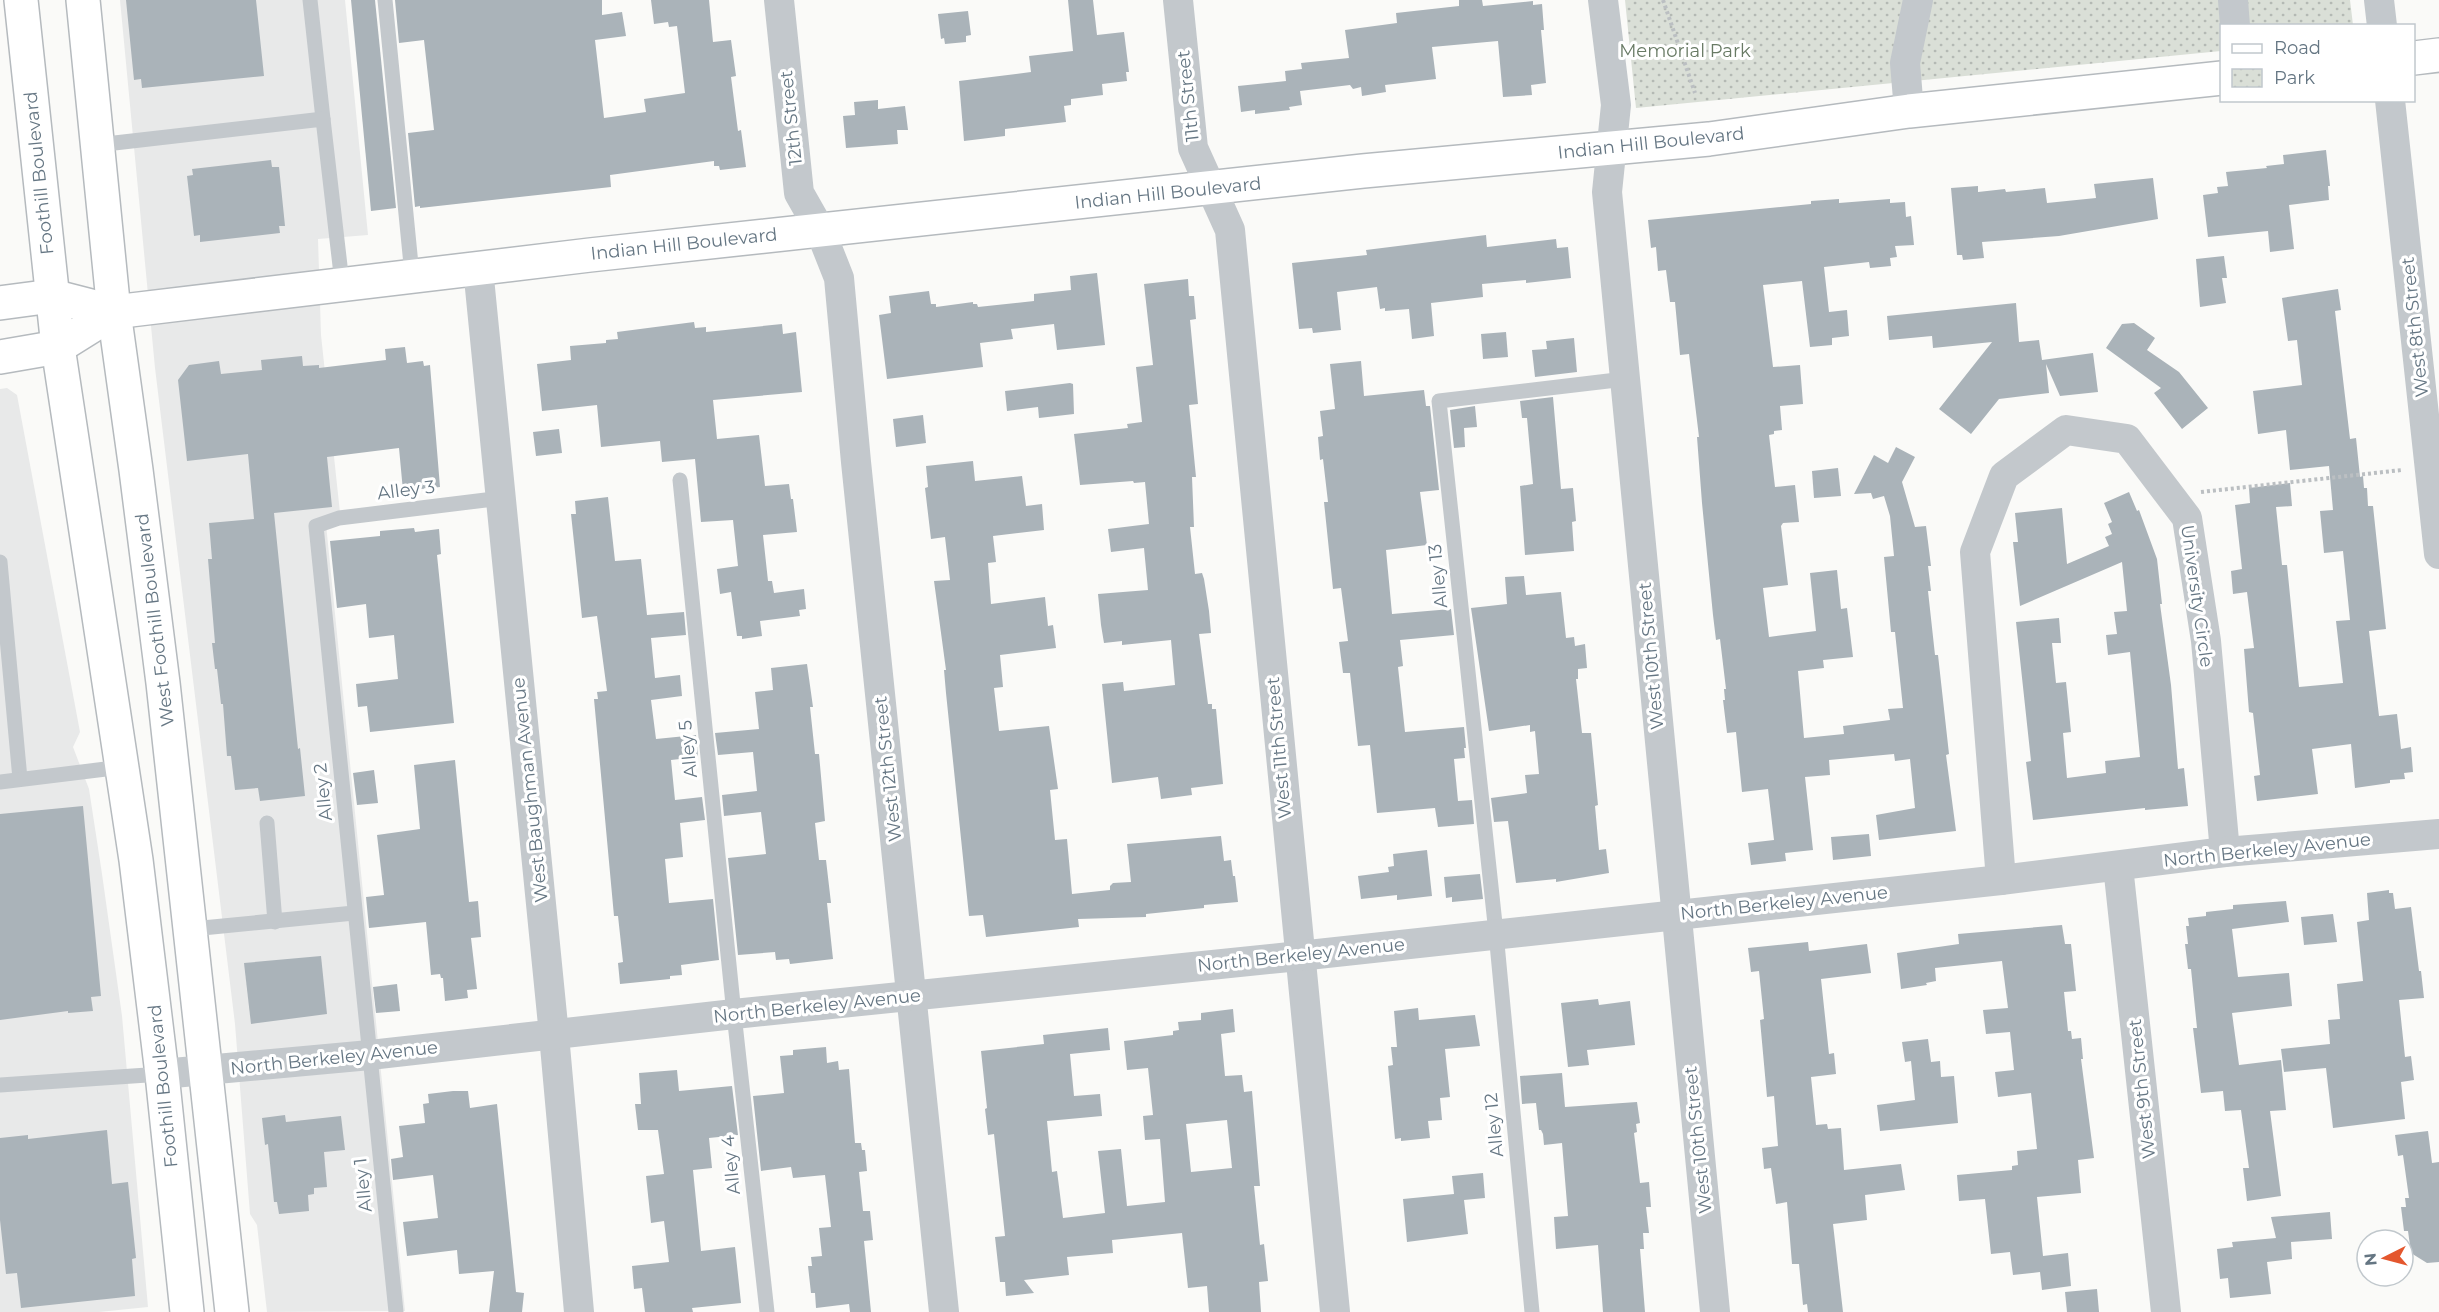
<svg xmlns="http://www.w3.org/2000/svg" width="2439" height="1312" font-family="Montserrat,sans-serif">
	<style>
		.built { fill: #e8e9e9 }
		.park { fill: url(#park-dots) }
		.building { fill: #aab3b9; fill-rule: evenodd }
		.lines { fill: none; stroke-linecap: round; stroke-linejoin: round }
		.primary-casing { stroke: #b5babe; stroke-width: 36 }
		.path { stroke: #bbbfc2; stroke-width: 4; stroke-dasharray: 3 3; stroke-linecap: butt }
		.lane { stroke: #c3c8cc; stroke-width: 15 }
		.street { stroke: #c3c8cc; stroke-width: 30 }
		.primary { stroke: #fff; stroke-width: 33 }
		.labels { text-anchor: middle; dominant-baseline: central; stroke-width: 6; stroke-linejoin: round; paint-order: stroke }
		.park-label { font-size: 18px; fill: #687a64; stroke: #fff }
		.street-label { font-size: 18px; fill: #657683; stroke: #fff }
	</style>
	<defs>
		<pattern id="park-dots" width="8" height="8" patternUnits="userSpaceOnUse" patternTransform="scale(1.5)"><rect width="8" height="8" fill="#dadfd7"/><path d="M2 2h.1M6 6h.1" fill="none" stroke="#b4b9b4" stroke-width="1.8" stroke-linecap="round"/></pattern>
	</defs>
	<rect width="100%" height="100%" fill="#fafaf8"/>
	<g class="built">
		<polygon points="120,0 345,0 368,235 318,239 321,335 341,522 326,524 405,1311 267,1312 257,1225 250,1214 235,1024 155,368"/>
		<polygon points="7,388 17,395 80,732 73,747 89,789 102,874 122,1016 148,1307 99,1312 0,1312 0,389"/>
	</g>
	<polygon class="park" points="1625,0 2350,0 2353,25 2222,26 2221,51 1636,108"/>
	<g class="building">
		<polygon points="126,0 256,0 264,76 142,88 141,79 134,80"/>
		<polygon points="351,0 375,0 396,208 371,211"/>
		<polygon points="395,0 602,0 602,15 622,12 626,36 595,40 604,118 646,112 644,99 685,93 677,26 669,27 668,22 654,24 651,0 709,0 713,42 731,40 736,76 731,77 738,131 741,130 746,167 720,170 719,166 714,166 714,161 610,175 611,187 420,208 420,206 415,207 408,133 434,130 424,40 399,43"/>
		<polygon points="1068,0 1093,0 1097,35 1124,32 1129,72 1126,72 1127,81 1102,84 1103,95 1071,99 1071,105 1064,106 1066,122 1005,129 1005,136 964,141 959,81 1031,72 1029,56 1073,51"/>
		<polygon points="1459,0 1482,0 1483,6 1533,1 1533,5 1542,4 1544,30 1541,30 1546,83 1531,85 1532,95 1503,97 1498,41 1432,47 1436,79 1385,85 1386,92 1362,96 1361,87 1353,89 1350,85 1300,91 1302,105 1289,107 1290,110 1255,114 1255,110 1241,112 1238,86 1286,81 1285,71 1302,69 1301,63 1349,58 1345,30 1397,23 1396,13 1459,6"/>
		<polygon points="968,11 971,35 966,36 966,42 945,44 944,38 941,39 938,14"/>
		<polygon points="878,100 878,109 905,106 908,130 897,130 898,144 846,148 843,116 855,115 854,102"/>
		<polygon points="2326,150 2330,186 2328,186 2329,200 2289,205 2294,249 2270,252 2268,231 2208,237 2203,195 2218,193 2217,187 2228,186 2226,172 2267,168 2266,166 2284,164 2283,155"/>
		<polygon points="271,160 272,167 279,167 285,226 279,226 280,233 200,242 200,235 194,236 187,176 193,175 192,169"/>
		<polygon points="2153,178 2158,219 2059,236 1982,242 1984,258 1963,260 1962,255 1957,255 1951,188 1978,186 1978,192 2005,189 2006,192 2045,188 2047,203 2096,198 2094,184"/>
		<polygon points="1839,199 1839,203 1890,199 1890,203 1905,202 1906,217 1911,216 1914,245 1895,246 1897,257 1890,258 1891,266 1870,268 1869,262 1824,267 1829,312 1847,310 1849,336 1832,338 1832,345 1810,347 1802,281 1763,285 1773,367 1800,365 1803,404 1780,406 1782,430 1774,431 1774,434 1769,435 1775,487 1795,485 1799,522 1783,523 1781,526 1788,585 1763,588 1769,637 1816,631 1810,573 1837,570 1841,609 1847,608 1853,657 1823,660 1824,668 1798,671 1804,738 1844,734 1843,726 1890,720 1888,709 1903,708 1895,632 1891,632 1884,557 1894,556 1890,516 1884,496 1873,499 1871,493 1854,494 1874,455 1888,463 1896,447 1915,457 1902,482 1915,527 1926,526 1931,566 1928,566 1931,591 1928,591 1935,655 1938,655 1949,754 1946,755 1956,831 1879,840 1876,815 1915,808 1910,759 1895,761 1894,754 1829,760 1830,775 1805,777 1813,850 1785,853 1786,861 1751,865 1748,843 1774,840 1768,789 1742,792 1736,732 1727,733 1723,700 1725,700 1724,689 1726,689 1720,639 1716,640 1713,615 1702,503 1697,437 1699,437 1689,354 1680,355 1675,302 1670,302 1666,270 1658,271 1656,247 1651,248 1648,220 1811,204 1811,201"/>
		<polygon points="1486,235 1487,247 1556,239 1557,248 1568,247 1571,278 1526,283 1526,280 1482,284 1483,297 1431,303 1434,336 1412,339 1409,309 1385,311 1385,308 1380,309 1377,287 1337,292 1341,330 1313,333 1312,328 1299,329 1292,263 1367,255 1366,250"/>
		<polygon points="2224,256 2227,278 2222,278 2226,303 2200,307 2196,259"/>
		<polygon points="1097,273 1105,345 1057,350 1054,324 1011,329 1013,339 980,343 983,367 887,379 879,315 891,313 889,296 929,291 931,304 936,304 936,307 973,302 973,304 977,304 978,307 1034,301 1034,294 1071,290 1070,276"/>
		<polygon points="1188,279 1189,296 1194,296 1196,319 1190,320 1198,404 1189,405 1196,477 1192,477 1194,527 1190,527 1195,574 1202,573 1204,579 1209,611 1211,633 1199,634 1208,704 1212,704 1212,709 1216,709 1223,784 1191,788 1192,795 1161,799 1158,777 1112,783 1102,684 1123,682 1124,691 1175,685 1171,640 1122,645 1122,641 1104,643 1101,625 1098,594 1148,590 1144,548 1111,552 1108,529 1149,524 1145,482 1134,483 1133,481 1080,485 1074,434 1128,428 1127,424 1142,422 1136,367 1153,365 1144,284"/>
		<polygon points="2338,289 2341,310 2335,311 2350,439 2356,438 2360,477 2363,476 2364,488 2367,488 2368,506 2373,506 2386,629 2369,631 2379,716 2397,714 2401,749 2411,747 2413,772 2404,773 2405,779 2390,780 2390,783 2355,788 2351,744 2312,749 2318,794 2257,801 2254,776 2260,775 2253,713 2249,712 2244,649 2254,648 2247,592 2233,594 2231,571 2242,569 2235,505 2250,503 2249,488 2290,483 2292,506 2276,507 2282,565 2287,565 2299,687 2343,683 2336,621 2350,620 2343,551 2324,553 2320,511 2333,510 2329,466 2290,470 2286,430 2258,434 2253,391 2302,385 2297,340 2288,341 2282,298"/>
		<polygon points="2016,303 2019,342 2039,340 2042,360 2093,353 2098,392 2060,396 2046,364 2049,393 1999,399 1971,434 1939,409 1992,342 1933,348 1932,336 1889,340 1887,316"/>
		<polygon points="694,322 695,328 706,327 706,332 782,324 783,334 796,332 802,392 713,400 717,439 759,435 765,486 789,484 791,499 793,499 797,532 763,535 768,581 772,581 774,593 804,589 806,609 799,610 800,616 760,621 762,636 742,639 742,636 737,636 731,592 720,594 717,569 738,566 733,520 701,522 695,459 662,462 660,441 601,447 597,405 542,411 537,364 571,360 570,346 606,343 606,340 618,339 617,332"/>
		<polygon points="2134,323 2155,338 2147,350 2179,372 2208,408 2182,429 2154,393 2161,388 2106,348 2122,324"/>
		<polygon points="1506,332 1508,357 1483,359 1481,334"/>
		<polygon points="1574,338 1577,372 1535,377 1532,350 1547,349 1546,341"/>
		<polygon points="405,347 407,363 423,361 424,366 430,365 440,487 403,491 399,448 327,457 332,507 274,513 298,749 300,748 305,796 260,801 258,788 235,790 231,756 227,756 223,704 221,704 217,669 215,669 212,643 215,643 208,559 212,559 209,523 254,519 248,454 187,461 178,380 189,365 219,361 221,374 262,370 261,360 302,356 303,366 319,365 319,368 386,360 385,349"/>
		<polygon points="1361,361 1364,396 1424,390 1426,406 1430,406 1439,490 1420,492 1427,545 1386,550 1392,614 1451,609 1454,635 1400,640 1403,666 1398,667 1405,732 1464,727 1466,748 1464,748 1465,758 1454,759 1458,801 1472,800 1474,824 1438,827 1435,808 1377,813 1370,745 1358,746 1350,673 1343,673 1339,642 1348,641 1341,588 1333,589 1324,502 1328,502 1323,459 1320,460 1318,437 1323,436 1320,411 1335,409 1330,364"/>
		<polygon points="1070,383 1073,384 1074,414 1039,418 1038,407 1007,411 1005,391"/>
		<polygon points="1553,397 1561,489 1573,488 1576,521 1572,522 1574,551 1525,555 1520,486 1533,484 1527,418 1522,418 1520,401"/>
		<polygon points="1475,406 1477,427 1464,428 1465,447 1454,448 1450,410"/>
		<polygon points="923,415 926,443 896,447 893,419"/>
		<polygon points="559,429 562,453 536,456 533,432"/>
		<polygon points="973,461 975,481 1022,476 1026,506 1042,504 1044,530 993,536 996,562 988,563 991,604 1045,597 1048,626 1053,625 1056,648 1000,655 1003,687 994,688 999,731 1049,726 1058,789 1050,790 1055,840 1067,839 1072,894 1110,890 1110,886 1113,883 1131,882 1127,844 1221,836 1224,861 1231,860 1233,876 1235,876 1238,902 1204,905 1204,908 1146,914 1146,917 1078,919 1079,927 986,937 983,915 969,916 946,693 944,670 946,670 934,581 950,580 945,537 931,539 925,488 928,487 926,466"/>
		<polygon points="1838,468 1841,496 1814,498 1812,471"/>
		<polygon points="2129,492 2137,511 2139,510 2157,559 2162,604 2160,604 2171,685 2178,769 2184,768 2188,806 2145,810 2145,808 2033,820 2026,762 2031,761 2016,622 2059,618 2061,643 2052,643 2056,683 2066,682 2071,732 2063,733 2067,778 2106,773 2105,761 2140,757 2130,652 2108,655 2106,635 2117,634 2114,612 2127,611 2122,562 2020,606 2013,542 2018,542 2015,513 2062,508 2067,564 2109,546 2105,537 2112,534 2108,524 2112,522 2104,503"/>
		<polygon points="608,497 615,561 641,559 647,615 684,612 686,635 651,638 655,678 680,675 682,696 651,700 656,739 696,735 698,757 671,760 675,800 702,797 705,820 680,823 683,857 665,859 669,903 713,899 719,960 681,965 682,975 670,976 670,979 620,984 618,963 623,962 618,916 614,916 594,699 598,699 597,692 607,691 597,616 582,618 571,514 576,514 575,501"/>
		<polygon points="414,528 415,532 439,529 441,554 437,555 454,723 370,732 367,706 358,707 356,684 398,679 394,635 369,638 366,604 337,608 330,541 380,536 380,531"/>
		<polygon points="1524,576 1526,595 1561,592 1566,638 1574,637 1575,646 1585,644 1587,668 1578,669 1578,679 1576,679 1582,733 1591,733 1598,805 1595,806 1599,850 1606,849 1609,873 1556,882 1556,879 1516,883 1508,821 1494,822 1491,798 1527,793 1525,775 1539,774 1535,731 1530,732 1530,725 1489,731 1471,608 1507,604 1505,577"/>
		<polygon points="807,664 813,707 810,707 815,754 819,754 825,821 815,823 819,860 826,860 831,903 827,903 833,959 790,964 789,959 776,960 775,952 738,955 728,858 766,854 761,812 724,816 722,795 757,791 753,752 718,755 715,733 759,729 755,692 773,690 771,668"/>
		<polygon points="455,760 469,902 478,901 481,937 471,938 477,989 467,990 468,998 445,1001 443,978 441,978 440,974 431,975 426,922 369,928 366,897 384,895 377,835 420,829 414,765"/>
		<polygon points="374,770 378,803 357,805 353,773"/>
		<polygon points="83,806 101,996 91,997 93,1011 68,1013 68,1011 0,1020 0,814"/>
		<polygon points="1869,834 1871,856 1833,860 1831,837"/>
		<polygon points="1427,850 1432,896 1397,900 1397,895 1361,899 1358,876 1389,872 1388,867 1394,866 1393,854"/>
		<polygon points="1480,874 1483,899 1452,902 1452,897 1446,898 1444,877"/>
		<polygon points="2389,890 2389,893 2393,893 2395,909 2411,907 2419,971 2421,971 2424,998 2399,1000 2405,1057 2411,1056 2414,1080 2401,1082 2405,1119 2333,1128 2326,1068 2284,1072 2281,1049 2330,1044 2328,1020 2340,1019 2337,984 2363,981 2357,922 2369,920 2367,893"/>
		<polygon points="2286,901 2289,922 2232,929 2238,977 2289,973 2292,1006 2232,1013 2239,1065 2281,1060 2286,1110 2270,1111 2281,1196 2247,1201 2243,1168 2249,1168 2241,1110 2225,1111 2223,1091 2201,1093 2193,1028 2197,1028 2191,969 2188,969 2185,944 2188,944 2186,926 2189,926 2188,918 2206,916 2206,912 2233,909 2233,905"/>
		<polygon points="2333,914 2337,942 2304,945 2301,917"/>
		<polygon points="2062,925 2065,944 2071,944 2076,991 2064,992 2068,1031 2071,1031 2072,1039 2081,1038 2083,1059 2081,1059 2094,1158 2078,1160 2081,1193 2037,1197 2043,1256 2068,1253 2071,1286 2042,1290 2040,1272 2013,1275 2010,1252 1991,1254 1985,1199 1959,1201 1957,1175 2012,1170 2012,1166 2018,1165 2017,1151 2037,1149 2031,1093 1998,1097 1995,1072 2014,1070 2010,1032 1986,1034 1983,1010 2008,1008 2002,961 1935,968 1936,981 1926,983 1927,985 1901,989 1897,953 1959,944 1958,934"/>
		<polygon points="1808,942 1809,951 1867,944 1871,973 1821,979 1829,1054 1834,1053 1836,1074 1811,1077 1816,1125 1827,1124 1828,1129 1841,1128 1844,1170 1901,1164 1905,1190 1865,1195 1867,1220 1833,1224 1843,1312 1808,1312 1807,1304 1803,1305 1799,1264 1792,1264 1787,1202 1776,1204 1771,1168 1764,1169 1762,1148 1778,1146 1774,1096 1767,1097 1760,1020 1764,1019 1759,971 1751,972 1748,948"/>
		<polygon points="321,956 327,1014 251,1024 244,963"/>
		<polygon points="397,984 400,1011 376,1013 373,987"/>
		<polygon points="1598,999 1599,1005 1630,1001 1635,1045 1587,1050 1589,1065 1568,1067 1561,1003"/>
		<polygon points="1418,1008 1419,1020 1475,1015 1480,1046 1445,1049 1450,1097 1440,1098 1442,1120 1428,1121 1430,1138 1401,1141 1401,1138 1395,1139 1388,1066 1393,1065 1391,1047 1397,1047 1394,1011"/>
		<path d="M1233 1009 1235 1032 1221 1034 1225 1076 1242 1075 1244 1092 1252 1091 1260 1186H1254L1260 1245 1264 1244 1268 1281 1259 1282 1261 1312H1209L1207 1286 1188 1288 1182 1233 1112 1240 1113 1253 1067 1257 1069 1275 1024 1280 1034 1293 1006 1296 1005 1282H1000L995 1237 1005 1236 994 1134 988 1135 985 1109 987 1108 981 1051 1044 1044 1043 1035 1108 1028 1110 1050 1070 1054 1074 1096 1100 1094 1102 1116 1047 1121 1052 1172 1057 1171 1063 1218 1105 1213 1098 1151 1121 1149 1127 1206 1165 1202 1160 1139 1145 1140 1143 1116 1153 1115 1148 1068 1127 1070 1124 1041 1173 1035V1031L1179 1030 1178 1022 1201 1020V1013ZM1227 1120 1232 1168 1191 1172 1186 1124Z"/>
		<polygon points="1928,1039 1931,1062 1940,1061 1941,1077 1954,1076 1958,1123 1880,1131 1877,1105 1915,1100 1911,1061 1905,1062 1902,1042"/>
		<polygon points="826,1047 827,1063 838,1061 839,1070 849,1069 855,1143 861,1143 862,1150 865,1150 867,1171 859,1172 863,1211 870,1211 873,1240 864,1241 871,1312 850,1312 849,1304 816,1308 815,1293 811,1293 808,1266 812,1266 811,1257 822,1256 819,1228 831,1227 825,1175 793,1178 791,1167 761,1171 753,1096 784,1093 780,1056 793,1055 793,1050"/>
		<polygon points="677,1070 679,1091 732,1086 738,1135 709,1138 712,1168 693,1170 701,1251 735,1247 741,1303 692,1308 693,1312 645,1312 642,1288 634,1289 632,1266 669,1262 664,1221 651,1223 646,1176 664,1174 658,1130 638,1130 635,1104 641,1104 639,1073"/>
		<polygon points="1562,1073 1565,1107 1637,1102 1640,1123 1636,1124 1637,1132 1634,1133 1640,1183 1649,1182 1651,1207 1646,1207 1649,1233 1643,1233 1644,1249 1640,1249 1645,1312 1603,1312 1598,1245 1556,1249 1554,1217 1568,1216 1562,1143 1544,1145 1543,1134 1541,1130 1539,1130 1536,1103 1522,1104 1520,1076"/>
		<polygon points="453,1091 468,1091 470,1108 497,1104 516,1292 524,1293 522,1312 489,1312 494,1271 459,1274 457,1250 407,1256 403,1222 438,1218 433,1175 393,1180 391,1159 403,1157 399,1126 425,1123 423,1104 429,1103 428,1094"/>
		<polygon points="285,1115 286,1122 341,1116 345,1150 324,1152 327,1187 314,1188 314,1194 308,1195 309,1211 279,1214 277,1202 274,1202 268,1144 265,1145 262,1118"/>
		<polygon points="107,1130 112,1184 128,1182 136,1258 132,1259 135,1296 21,1308 17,1273 6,1274 0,1220 0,1138 28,1135 28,1139"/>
		<polygon points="2428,1131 2432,1163 2439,1162 2439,1262 2427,1263 2411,1253 2408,1231 2404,1231 2401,1207 2406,1207 2405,1198 2409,1198 2403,1155 2398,1156 2395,1135"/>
		<polygon points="1483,1173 1485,1198 1464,1200 1468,1234 1407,1242 1403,1199 1454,1194 1452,1176"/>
		<polygon points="2330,1212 2332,1239 2291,1242 2292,1259 2267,1262 2271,1294 2230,1298 2228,1278 2220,1279 2217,1249 2233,1247 2232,1242 2276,1238 2271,1217"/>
		<polygon points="2097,1289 2099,1312 2067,1312 2065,1292"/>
	</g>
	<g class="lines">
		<g class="primary-casing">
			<g id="primary">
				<polyline points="21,0 58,347 136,860 162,1074 187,1312"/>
				<polyline points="83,0 114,312 136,470 163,683 232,1312"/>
				<polyline points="2414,58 2439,55"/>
				<polyline points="0,303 52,296 114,312 590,255 1363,171 1709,139 1909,111 2222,78"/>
				<polyline points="0,357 58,347 114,312"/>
			</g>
		</g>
		<g class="path">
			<polyline points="1663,0 1695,93"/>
			<polyline points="2201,492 2402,470"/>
		</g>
		<g class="lane">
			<polyline points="310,0 323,119"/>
			<polyline points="385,0 412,275"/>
			<polyline points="97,145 323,119 342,283"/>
			<polyline points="680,480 734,1014 767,1312"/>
			<polyline points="0,562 20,779"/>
			<polyline points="0,782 122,767"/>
			<polyline points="267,823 275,922"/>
			<polyline points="192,929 354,913"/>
			<polyline points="0,1085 162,1074"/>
			<polyline points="396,1312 316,526 339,518 502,498"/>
			<polyline points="1532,1312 1496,933 1439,401 1625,379"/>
		</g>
		<g class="street">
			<polyline points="779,0 799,193 820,230 839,278 856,462 944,1312"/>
			<polyline points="1178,0 1193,148 1230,230 1335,1312"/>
			<polyline points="1603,0 1616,105 1607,192 1715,1312"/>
			<polyline points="2233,0 2235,26"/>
			<polyline points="2379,0 2382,26"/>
			<polyline points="2390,100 2439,554"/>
			<polyline points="1909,111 1905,63 1918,0"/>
			<polyline points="478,268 554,1035 579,1312"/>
			<polyline points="2118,866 2166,1312"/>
			<polyline points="2001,880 1975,552 2004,476 2066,430 2127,439 2187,518 2206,641 2225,852"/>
			<polyline points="162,1074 370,1055 734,1014 1299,956 2001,880 2225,852 2439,834"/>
		</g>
		<use href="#primary" class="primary"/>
	</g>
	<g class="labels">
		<g class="park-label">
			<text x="1685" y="51">Memorial Park</text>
		</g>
		<g class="street-label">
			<text transform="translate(1188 96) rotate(-96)">11th Street</text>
			<text transform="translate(791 118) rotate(-96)">12th Street</text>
			<text transform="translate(1651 143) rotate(-6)">Indian Hill Boulevard</text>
			<text transform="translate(39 173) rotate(-96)">Foothill Boulevard</text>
			<text transform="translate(1168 193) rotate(-6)">Indian Hill Boulevard</text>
			<text transform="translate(684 244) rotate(-6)">Indian Hill Boulevard</text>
			<text transform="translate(2415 327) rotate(-96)">West 8th Street</text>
			<text transform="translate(406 490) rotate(-7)">Alley 3</text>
			<text transform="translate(1438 576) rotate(-96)">Alley 13</text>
			<text transform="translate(2197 596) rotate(82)">University Circle</text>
			<text transform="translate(155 620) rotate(-97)">West Foothill Boulevard</text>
			<text transform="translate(1651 656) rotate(-95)">West 10th Street</text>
			<text transform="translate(1279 748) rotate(-95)">West 11th Street</text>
			<text transform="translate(688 749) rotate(-96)">Alley 5</text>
			<text transform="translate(888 769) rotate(-96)">West 12th Street</text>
			<text transform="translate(530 790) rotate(-96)">West Baughman Avenue</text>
			<text transform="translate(323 792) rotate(-96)">Alley 2</text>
			<text transform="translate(2267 850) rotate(-6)">North Berkeley Avenue</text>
			<text transform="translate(1784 903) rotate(-6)">North Berkeley Avenue</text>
			<text transform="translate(1301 955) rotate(-6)">North Berkeley Avenue</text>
			<text transform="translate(817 1006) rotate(-6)">North Berkeley Avenue</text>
			<text transform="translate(334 1058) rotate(-6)">North Berkeley Avenue</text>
			<text transform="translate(163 1086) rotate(-96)">Foothill Boulevard</text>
			<text transform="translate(2142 1089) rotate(-96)">West 9th Street</text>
			<text transform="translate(1494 1125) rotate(-96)">Alley 12</text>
			<text transform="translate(1698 1140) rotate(-96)">West 10th Street</text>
			<text transform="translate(731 1165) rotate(-96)">Alley 4</text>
			<text transform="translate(363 1185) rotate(-96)">Alley 1</text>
		</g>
	</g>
	<rect x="2220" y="24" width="195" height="78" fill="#ffffff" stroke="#c1c8cd" stroke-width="1.5"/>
	<rect x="2232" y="44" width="30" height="9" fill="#ffffff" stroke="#c1c8cd" stroke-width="1.5"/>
	<text x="2274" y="54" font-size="18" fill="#657683">Road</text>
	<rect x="2232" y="69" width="30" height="18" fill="url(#park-dots)" stroke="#c1c8cd" stroke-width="1.5"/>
	<text x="2274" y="84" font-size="18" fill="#657683">Park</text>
	<g transform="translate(2385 1258) rotate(264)"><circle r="28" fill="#ffffff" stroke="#c1c8cd" stroke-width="1.5"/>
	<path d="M0-4.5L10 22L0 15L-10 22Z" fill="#e4572e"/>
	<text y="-9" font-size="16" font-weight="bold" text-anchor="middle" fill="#657683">N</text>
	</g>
</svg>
